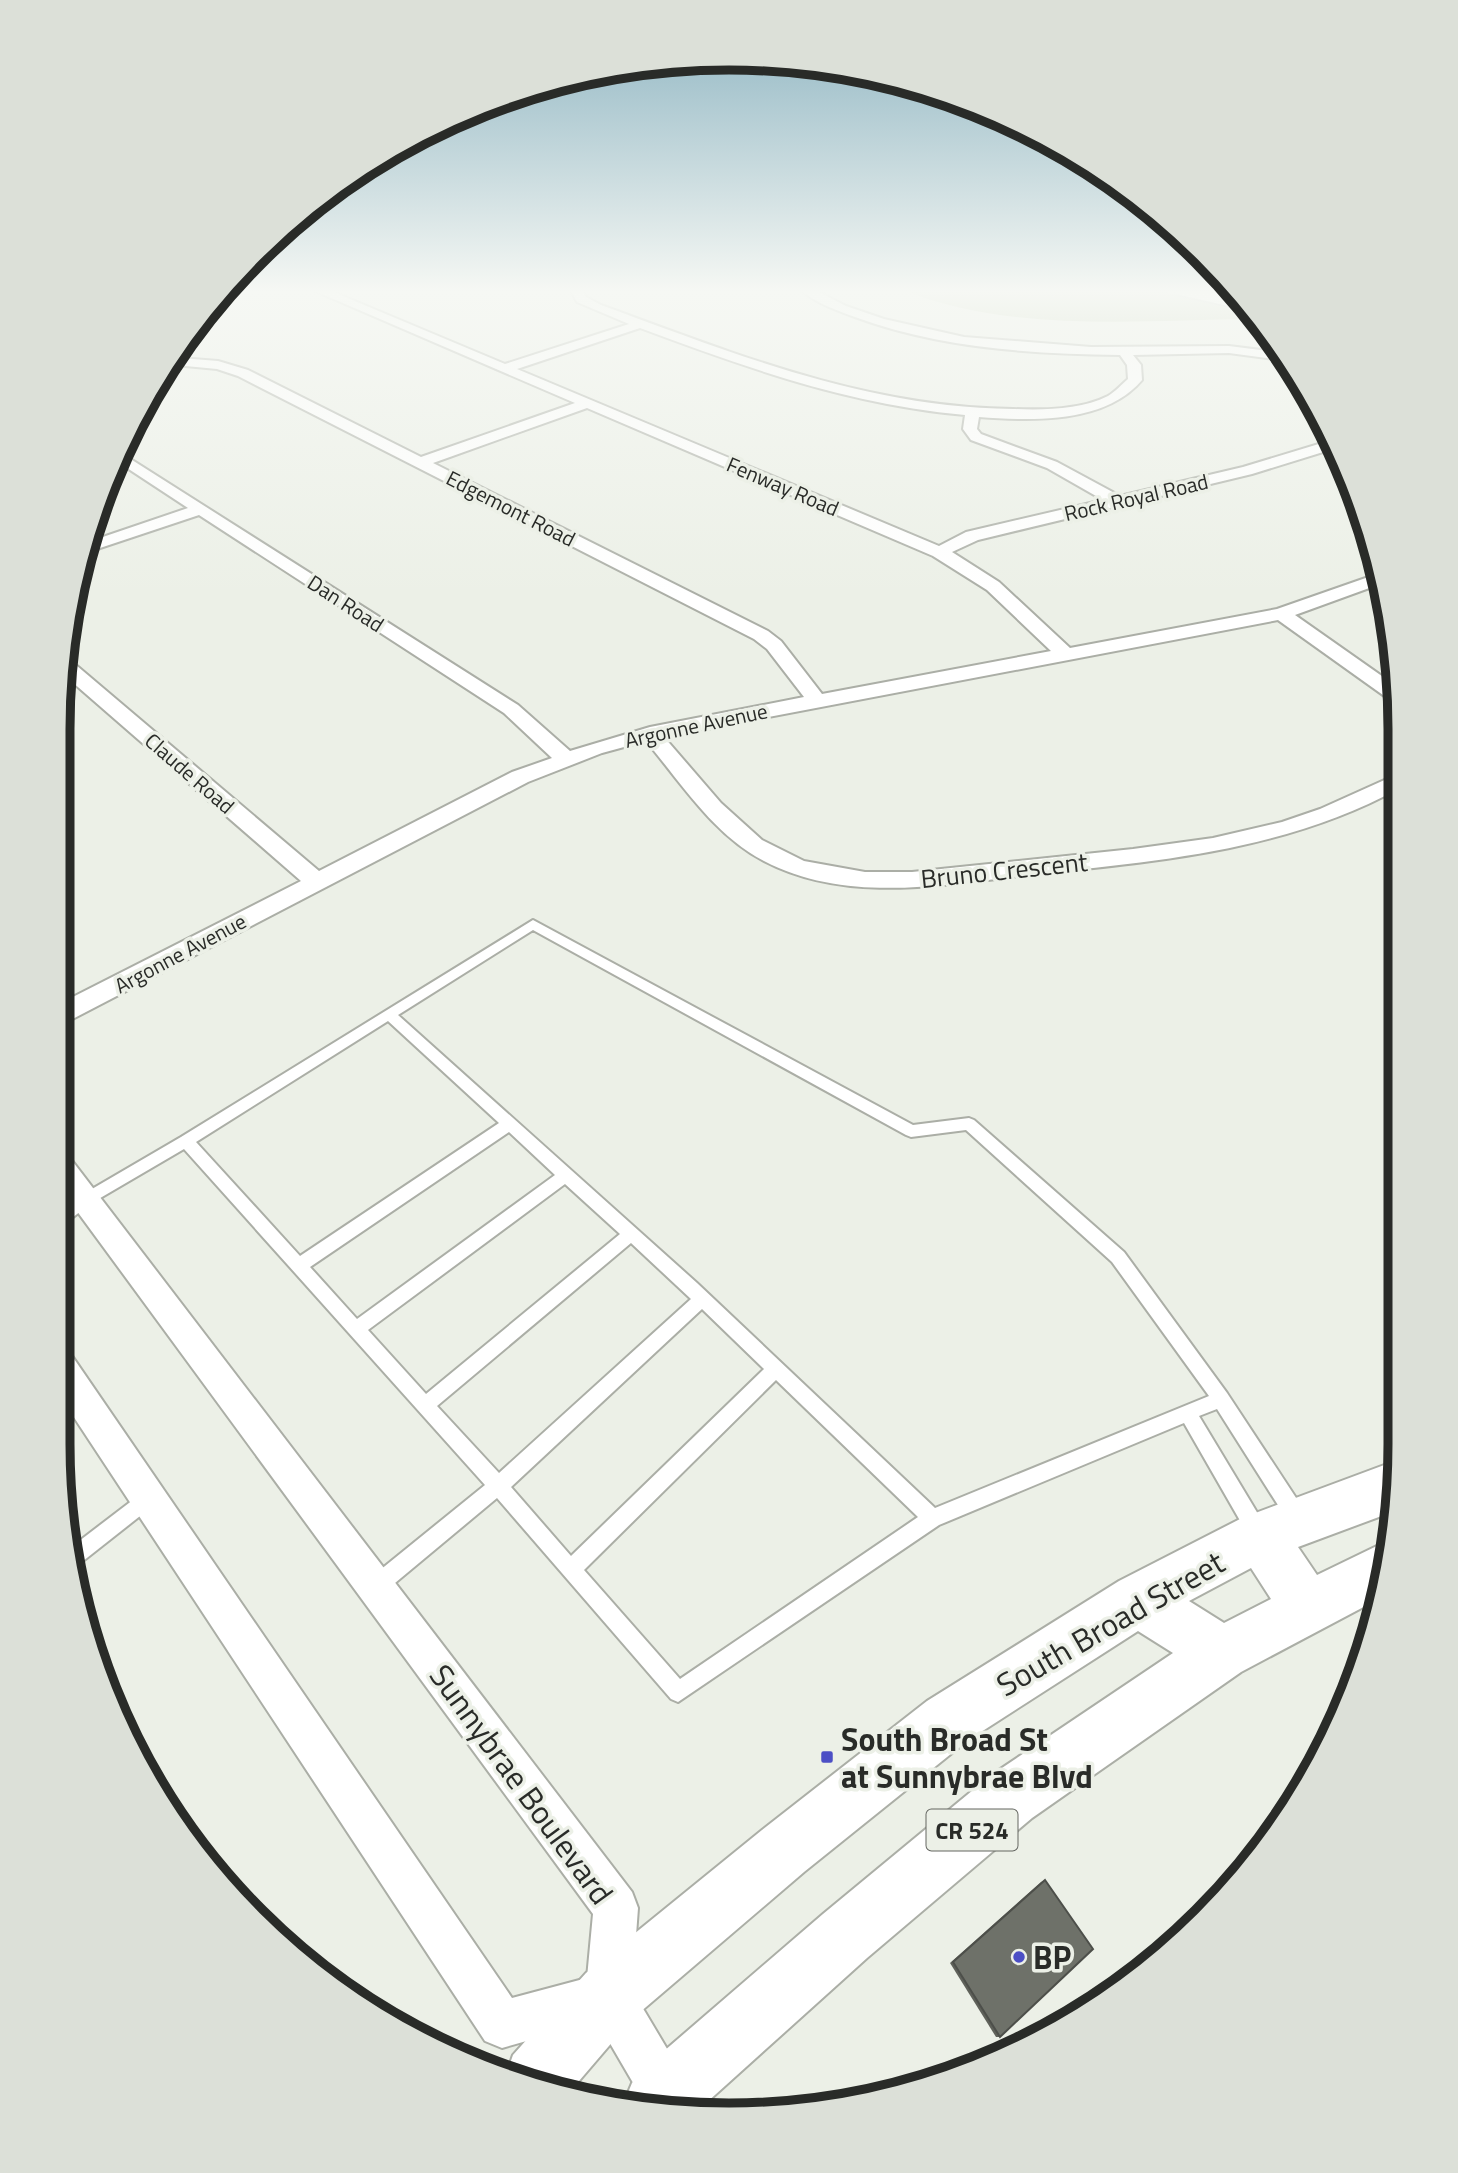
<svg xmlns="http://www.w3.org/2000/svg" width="1458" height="2173" font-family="'Titillium Web',sans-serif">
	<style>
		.green { fill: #bfccad }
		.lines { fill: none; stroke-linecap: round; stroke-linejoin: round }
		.lane-casing { stroke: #abaea6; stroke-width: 4 }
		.street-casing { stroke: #abaea6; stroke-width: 4 }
		.secondary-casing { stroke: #abaea6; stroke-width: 4 }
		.primary-casing { stroke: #abaea6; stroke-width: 4 }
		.lane { fill: #fff; fill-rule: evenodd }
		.street { fill: #fff; fill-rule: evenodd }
		.secondary { fill: #fff; fill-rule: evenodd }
		.primary { fill: #fff; fill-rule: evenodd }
		.wall { fill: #5f615a }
		.building { fill: #6e7169; stroke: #4d4f4a; stroke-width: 2 }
		.poi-dot { fill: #4c4fc5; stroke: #ecf0e7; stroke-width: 2.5 }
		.labels { text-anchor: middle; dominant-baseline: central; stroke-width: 7; stroke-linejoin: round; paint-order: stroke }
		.far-street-label { font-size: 21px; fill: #292b28; stroke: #ecf0e7 }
		.shield { fill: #ecf0e7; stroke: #646661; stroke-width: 2 }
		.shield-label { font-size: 24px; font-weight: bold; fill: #292b28 }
		.street-label { font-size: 26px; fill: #292b28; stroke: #ecf0e7 }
		.near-street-label { font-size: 32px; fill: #292b28; stroke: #ecf0e7 }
		.near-poi-label { font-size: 32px; font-weight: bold; fill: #292b28; stroke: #ecf0e7; text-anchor: start }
		.rim { fill: none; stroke: #292b28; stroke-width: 9 }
	</style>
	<rect width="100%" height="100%" fill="#ecf0e7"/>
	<path class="green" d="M906 291H1162L1253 315 1251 319C1141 320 1010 333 906 291Z"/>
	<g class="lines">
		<g class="lane-casing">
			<g id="lane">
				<path d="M533 920 913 1125 969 1118 974 1120 1124 1252 1227 1393 1304 1510 1306 1517 1304 1524 1297 1526 1290 1524 1217 1409 1199 1416 1264 1524 1266 1531 1264 1538 1257 1540 1250 1538 1184 1423 939 1525 678 1702 671 1699 497 1498 383 1593 376 1596 369 1593 366 1586 369 1579 485 1485 184 1149 90 1204 59 1228V1213L80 1196 181 1137ZM533 930 906 1135 911 1137 966 1130 1112 1262 1209 1396 935 1508 697 1283 398 1015ZM388 1021 499 1123 300 1256 196 1142ZM509 1132 555 1175 357 1319 310 1267ZM565 1184 620 1234 426 1394 368 1330ZM631 1243 691 1299 499 1473 437 1406ZM702 1309 764 1369 571 1556 511 1487ZM776 1380 918 1517 680 1679 584 1570Z"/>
				<polygon points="148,1490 154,1493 157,1499 154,1505 78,1565 74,1545 142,1493"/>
			</g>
		</g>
		<g class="street-casing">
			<g id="street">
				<path d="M315 291H331L505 364 629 324 577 302 571 291H583L586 297 601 305C738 355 865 407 1013 409 1043 410 1081 410 1108 396 1115 392 1122 384 1128 379L1127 365 1120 355C1031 354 939 348 855 317 838 311 816 303 802 291H817L846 306 884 319 964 337 1091 347 1229 346 1285 353 1290 361 1229 353 1133 355 1141 365 1142 380C1105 424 1031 421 979 417L977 429 981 434 1057 462 1120 496 1243 467 1332 440 1336 448 1252 474 978 540 952 552 999 582 1070 648 1277 609 1380 573 1383 583 1295 615 1396 686 1398 702 1390 700 1278 620 664 737 721 803 762 840 804 861 865 872H912L1133 849 1213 838 1282 822 1320 809 1400 773V788C1287 850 1161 861 1036 874 947 884 848 905 764 861 714 835 682 784 646 741L602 753 528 782 61 1025V1003L301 881 63 674V658L70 660 319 871 512 772 552 758 504 713 199 515 91 551 94 540 188 508 118 462 121 453 518 705 570 751 650 727 804 697 767 649 754 639 238 376 217 369 175 365 180 358 218 361 248 370 421 457 575 403ZM640 328C747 368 851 405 965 415L963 429 971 440 1047 468 1103 500 966 532 939 546 517 369ZM587 408 933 556 987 590 1051 651 822 694 781 641 768 631 433 463Z"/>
				<polygon points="60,1154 70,1158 632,1892 638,1908 632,1990 685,2079 692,2096 685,2113 646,2105 597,2021 502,2048 485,2041 58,1393 58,1349 70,1353 512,1998 587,1978 593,1914 60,1188"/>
			</g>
		</g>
		<g class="secondary-casing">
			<path id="secondary" d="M1174 291C1199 291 1233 290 1250 311L1176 294Z"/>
		</g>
		<g class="primary-casing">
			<path id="primary" d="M1395 1461V1511L1298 1547 1317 1575 1383 1543 1390 1546 1373 1602 1241 1672 1032 1818 867 1958 695 2113 685 2114 625 2100 632 2083 642 2070 823 1914 990 1776 1173 1653 1138 1631 967 1741 804 1872 632 2019 573 2088 507 2072 513 2055 586 1973 762 1830 927 1701 1119 1581 1242 1518ZM1251 1568 1271 1599 1224 1623 1189 1601Z"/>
		</g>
		<use href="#lane" class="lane"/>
		<use href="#street" class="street"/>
		<use href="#secondary" class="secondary"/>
		<use href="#primary" class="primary"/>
	</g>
	<polygon class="wall" points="1045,1880 1000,2037 996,2037 950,1963 1041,1882"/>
	<polygon class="building" points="1045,1880 1093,1949 1000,2037 953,1962"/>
	<linearGradient id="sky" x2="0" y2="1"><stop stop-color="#8ab2c0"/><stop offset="0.49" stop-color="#f6f8f4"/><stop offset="1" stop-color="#f6f8f4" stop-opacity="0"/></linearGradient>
	<rect width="1458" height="595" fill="url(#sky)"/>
	<g class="poi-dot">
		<rect x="820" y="1750" width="14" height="14" rx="3.5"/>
		<circle cx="1019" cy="1957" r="7"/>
	</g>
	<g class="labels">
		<g class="far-street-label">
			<text transform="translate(783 486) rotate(23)">Fenway Road</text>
			<text transform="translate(1136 497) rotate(-13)">Rock Royal Road</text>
			<text transform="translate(511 508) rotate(27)">Edgemont Road</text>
			<text transform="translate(346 603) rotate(33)">Dan Road</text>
			<text transform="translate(696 725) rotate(-12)">Argonne Avenue</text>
			<text transform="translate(190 773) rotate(41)">Claude Road</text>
			<text transform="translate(180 953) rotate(-28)">Argonne Avenue</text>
		</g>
		<rect class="shield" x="926.5" y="1809.5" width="91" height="41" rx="5"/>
		<g class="shield-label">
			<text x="972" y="1830">CR 524</text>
		</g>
		<g class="street-label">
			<text transform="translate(1004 870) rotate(-6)">Bruno Crescent</text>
		</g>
		<g class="near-street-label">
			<text transform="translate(1110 1623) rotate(-30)">South Broad Street</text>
			<text transform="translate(522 1784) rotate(54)">Sunnybrae Boulevard</text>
		</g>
		<g class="near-poi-label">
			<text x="841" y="1739">South Broad St<tspan x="841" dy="37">at Sunnybrae Blvd</tspan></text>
			<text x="1033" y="1957">BP</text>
		</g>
	</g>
	<path d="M0 0H1458V2173H0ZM729 70H729A659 659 0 0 1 1388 729V1444A659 659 0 0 1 729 2103H729A659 659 0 0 1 70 1444V729A659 659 0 0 1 729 70Z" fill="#dce0d8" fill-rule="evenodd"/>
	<path class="rim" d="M729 70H729A659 659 0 0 1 1388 729V1444A659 659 0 0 1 729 2103H729A659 659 0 0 1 70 1444V729A659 659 0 0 1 729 70Z"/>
</svg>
